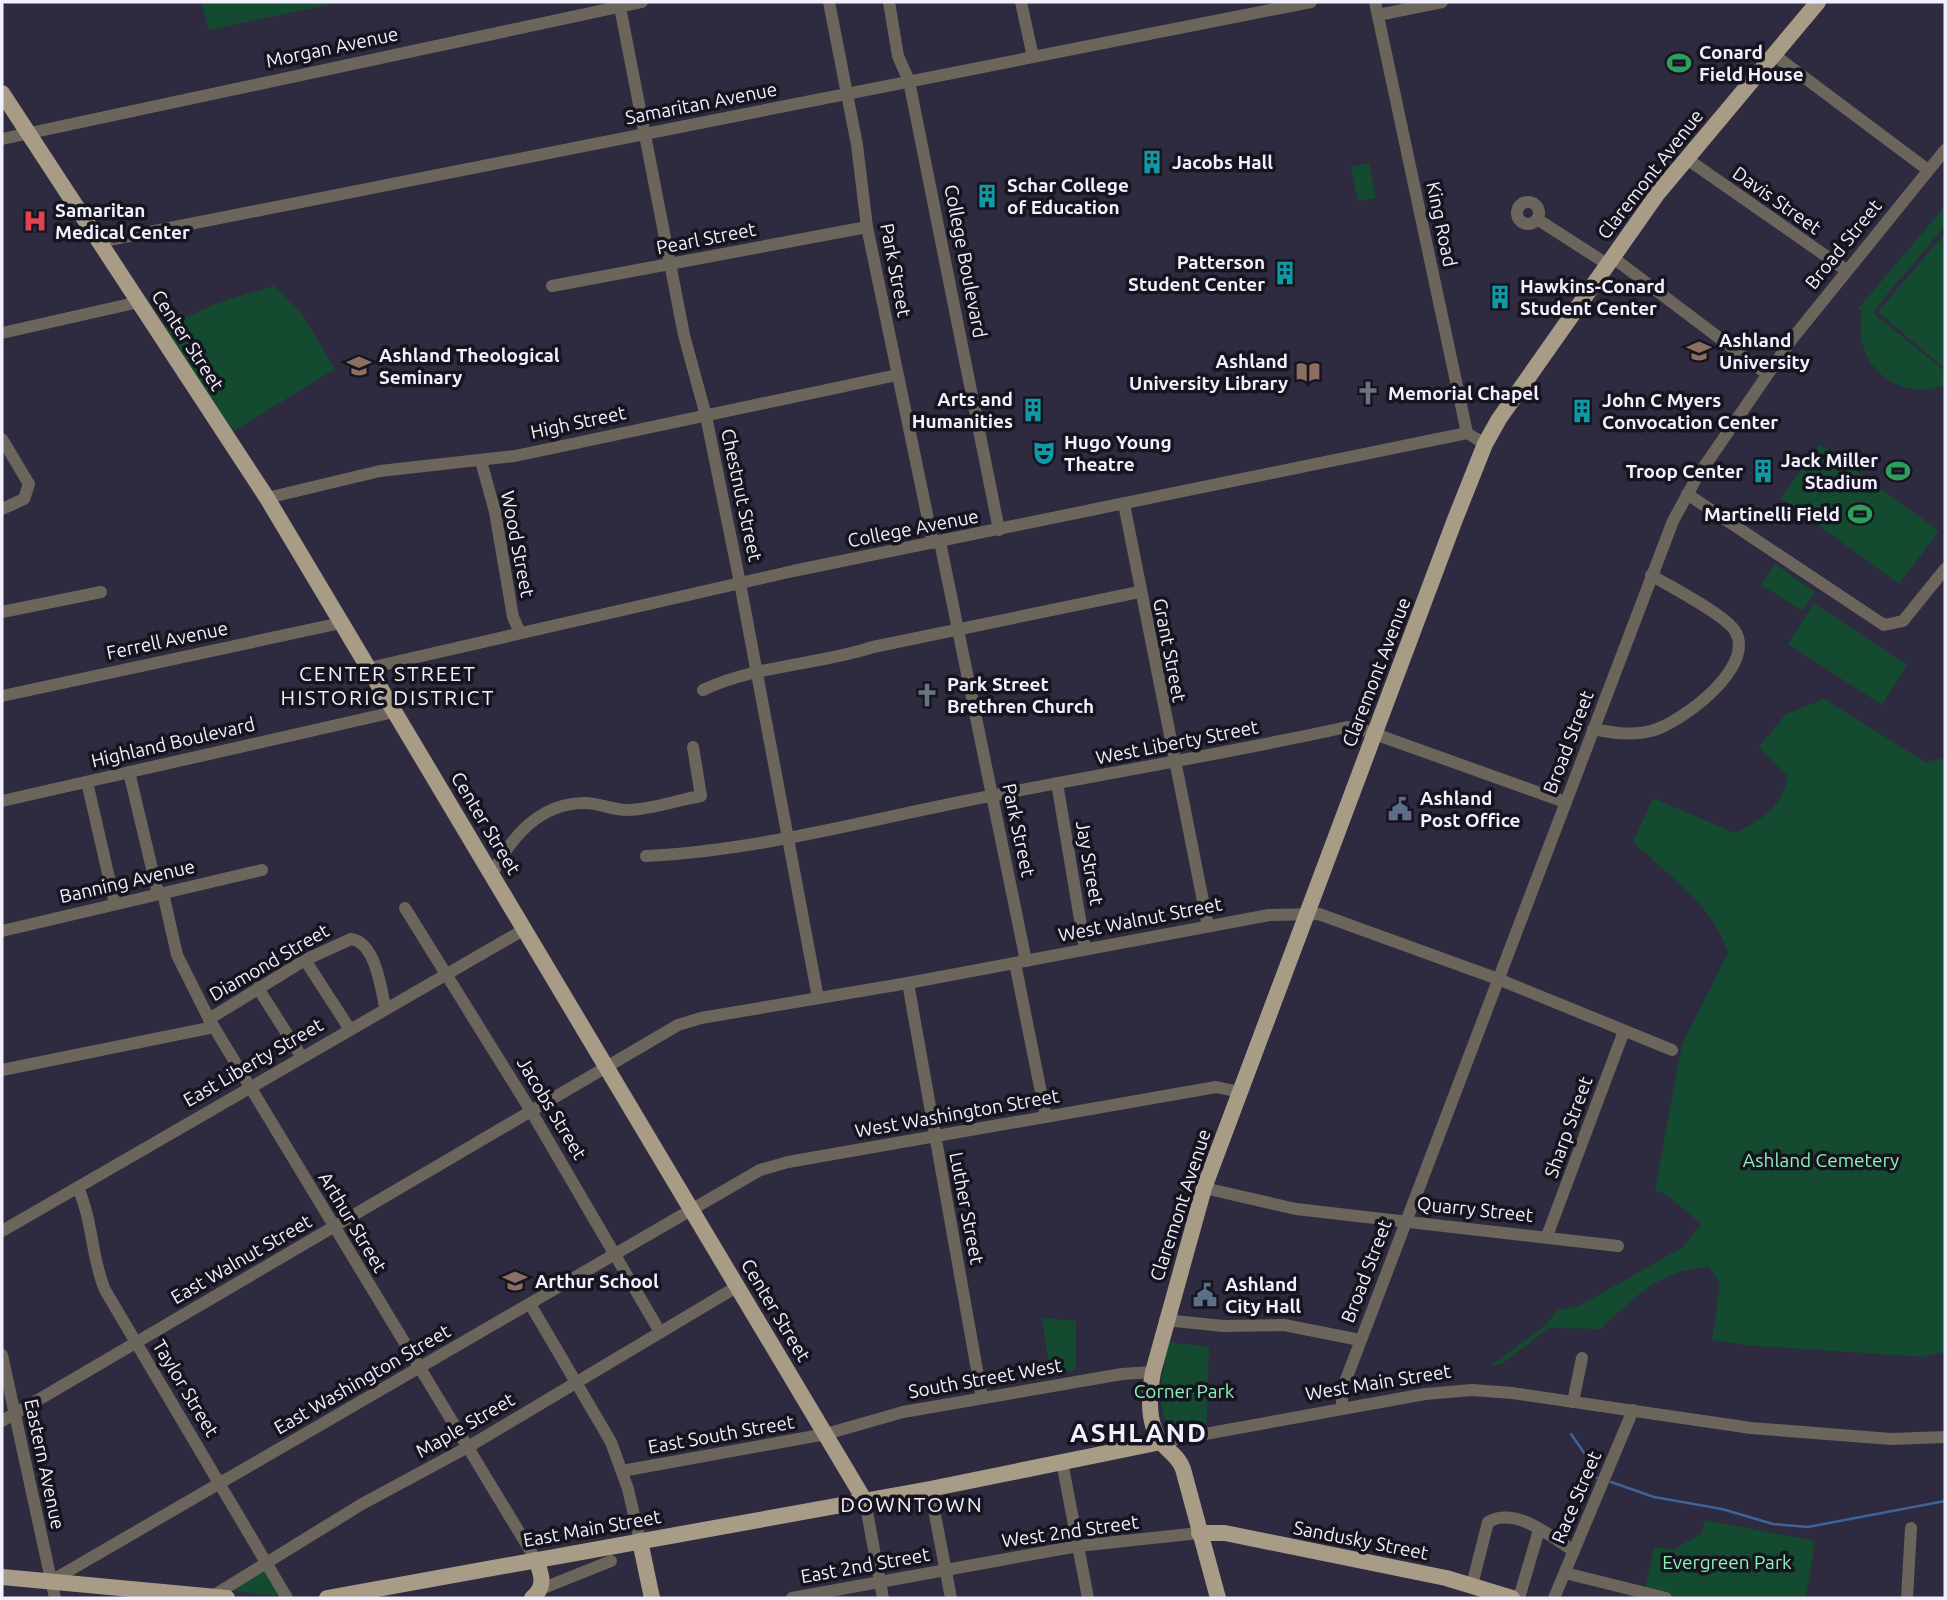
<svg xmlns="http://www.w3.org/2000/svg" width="1947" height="1600" font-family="Ubuntu,sans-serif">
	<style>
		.green { fill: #144a2f }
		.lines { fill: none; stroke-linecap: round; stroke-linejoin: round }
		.stream { stroke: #3e6399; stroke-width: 2.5 }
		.minor { stroke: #6b655b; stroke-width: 12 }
		.major { stroke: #a89c87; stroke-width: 16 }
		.labels { text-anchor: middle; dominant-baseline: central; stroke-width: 7; stroke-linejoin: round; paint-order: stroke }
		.street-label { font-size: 19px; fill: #f2effe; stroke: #16141e }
		.poi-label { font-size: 19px; font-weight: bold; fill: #f2effe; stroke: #16141e; text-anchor: start }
		.park-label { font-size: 19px; fill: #8bf2b7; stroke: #16141e }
		.neighbourhood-label { font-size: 21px; letter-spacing: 2px; fill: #f2effe; stroke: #16141e }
		.district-label { font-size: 26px; font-weight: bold; letter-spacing: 2px; fill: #f2effe; stroke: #16141e }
	</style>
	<rect width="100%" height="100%" fill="#2e2a3f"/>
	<g class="green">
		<polygon points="201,2 342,2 209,30"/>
		<polygon points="1369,163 1376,198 1358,201 1351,167"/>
		<path d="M1945 206V226L1883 299 1874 314 1945 371 1944 386C1894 402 1851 362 1862 312L1858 309Z"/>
		<polygon points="1945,233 1945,367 1944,368 1878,312"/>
		<polygon points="274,286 301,313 335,369 229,434 160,330 217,303"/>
		<polygon points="1820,444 1939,531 1899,584 1781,498"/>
		<polygon points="1775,564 1815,592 1803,611 1761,585"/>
		<polygon points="1814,603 1907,665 1882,705 1788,644"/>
		<path d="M1824 699 1925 762 1945 758V1352L1924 1357 1743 1345 1712 1340 1720 1284 1709 1267C1657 1270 1637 1297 1600 1329L1549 1328 1502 1364 1490 1366 1547 1324 1557 1310 1579 1306 1683 1247 1701 1224 1668 1196 1655 1190 1682 1044 1728 953C1714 906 1668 875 1633 842L1653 798 1735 833C1761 820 1784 806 1787 776L1759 747 1786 714Z"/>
		<polygon points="1042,1318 1076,1321 1076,1370 1050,1374"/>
		<path d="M1169 1342 1209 1347 1206 1434 1173 1440C1155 1398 1160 1385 1169 1342Z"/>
		<polygon points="1705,1520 1815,1541 1806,1598 1682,1598 1644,1591 1654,1547 1673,1550 1702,1533"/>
		<polygon points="262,1564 278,1591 277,1596 221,1589"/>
	</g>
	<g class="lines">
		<g class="stream">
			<polyline points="1571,1434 1589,1460 1590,1475 1597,1478"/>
			<polyline points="1611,1482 1654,1497 1722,1509 1773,1524 1808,1527 1945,1501"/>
		</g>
		<g class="minor">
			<polyline points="619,2 684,335 706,416 740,583 818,998"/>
			<polyline points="829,2 857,145 867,227 933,543"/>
			<polyline points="889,2 898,56 909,81 999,530"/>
			<polyline points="1021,2 1033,57"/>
			<polyline points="1375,2 1467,433 1485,444"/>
			<polyline points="1378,15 1442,2"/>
			<polyline points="1773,54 1928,170"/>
			<polyline points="2,139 642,2"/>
			<polyline points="1687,159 1846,270"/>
			<circle cx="1528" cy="213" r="11"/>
			<polyline points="1537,219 1607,264"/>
			<polyline points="99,242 1311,2"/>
			<polyline points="1612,257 1767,374"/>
			<polyline points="552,286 867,227"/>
			<polyline points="2,333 139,302"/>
			<polyline points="2,439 29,484 24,499 2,509"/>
			<polyline points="481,461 495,512 513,617 520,633"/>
			<polyline points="1687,494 1884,625 1903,621 1945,569"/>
			<polyline points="267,498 380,471 515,456 897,375"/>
			<polyline points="1124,504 1208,926"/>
			<polyline points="940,542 1026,961"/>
			<polyline points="2,612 101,592"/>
			<polyline points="369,668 793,571 1467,433"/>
			<path d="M703 690C755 665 818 665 873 647L1139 592"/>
			<polyline points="2,696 341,623"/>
			<path d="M1593 729C1613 733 1632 736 1651 731 1681 723 1757 667 1735 631 1726 615 1669 586 1651 575"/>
			<polyline points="129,772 158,894"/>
			<polyline points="87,782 115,904"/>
			<polyline points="1057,783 1085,949"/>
			<polyline points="2,801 394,712"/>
			<path d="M646 856C749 851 848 825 950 804 1082 777 1215 756 1347 727L1358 728 1565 802"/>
			<path d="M492 874C511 837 539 803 585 803 599 803 612 810 627 810 651 810 677 800 701 796L693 747"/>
			<polyline points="163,893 177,955 209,1019 536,1560"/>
			<polyline points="405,908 531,1111 660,1332"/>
			<polyline points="2,931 262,870"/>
			<polyline points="305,960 349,1028"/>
			<polyline points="1015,963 1046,1117"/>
			<polyline points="908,983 982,1398"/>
			<polyline points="258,988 301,1056"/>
			<path d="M209 1019 305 960 351 939C375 942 381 987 385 1007"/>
			<polyline points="2,1070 214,1027"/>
			<path d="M78 1188C93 1221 91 1257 105 1290L287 1598"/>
			<polyline points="1204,1188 1296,1209 1618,1246"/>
			<polyline points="2,1231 525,929"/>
			<polyline points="1547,1236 1624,1031"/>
			<polyline points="530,1304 611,1442 628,1489 640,1541"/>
			<polyline points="1165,1320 1223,1326 1284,1325 1360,1340"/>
			<polyline points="2,1355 55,1598"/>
			<polyline points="1573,1402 1582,1358"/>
			<polyline points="1342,1408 1342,1390 1673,521 1697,477 1792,339 1945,150"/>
			<polyline points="2,1421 678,1025 701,1018 908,983 1269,915 1319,914 1498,979 1672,1050"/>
			<polyline points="1161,1442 1425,1394 1472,1390 1512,1393 1751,1428 1891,1439 1945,1437"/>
			<polyline points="1062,1462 1088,1598"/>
			<polyline points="622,1471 826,1434 903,1412 1122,1374 1153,1372"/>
			<polyline points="930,1489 951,1598"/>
			<polyline points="865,1501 883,1598"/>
			<polyline points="1565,1573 1666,1598"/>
			<polyline points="51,1581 760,1170 788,1162 1216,1087 1240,1092"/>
			<path d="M1472 1585 1488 1522C1517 1506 1551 1537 1574 1551"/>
			<polyline points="541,1589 611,1561"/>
			<polyline points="211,1597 362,1504 468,1447 738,1286"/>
			<polyline points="792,1598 1078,1546 1199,1533"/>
			<polyline points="1519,1598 1539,1530"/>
			<polyline points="1554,1598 1633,1410"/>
			<polyline points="1907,1598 1911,1528"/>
		</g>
		<g class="major">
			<polyline points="2,93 267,498 865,1501"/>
			<polyline points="1199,1533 1225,1533 1446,1578 1512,1598"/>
			<polyline points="640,1541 652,1598"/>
			<polyline points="2,1577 227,1598"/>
			<polyline points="327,1598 930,1489 1161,1442"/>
			<path d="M532 1598C546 1587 542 1575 536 1560"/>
			<path d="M1218 1598 1183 1469C1179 1457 1170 1453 1162 1443 1147 1425 1149 1394 1153 1372L1204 1188 1454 522 1485 444 1499 419 1658 193 1818 2"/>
		</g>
	</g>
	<defs>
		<g id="stadium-bare" transform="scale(1.89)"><path d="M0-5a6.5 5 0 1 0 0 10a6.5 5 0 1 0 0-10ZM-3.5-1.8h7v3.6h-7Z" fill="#2e9e5b" stroke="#16141e" stroke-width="2.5" paint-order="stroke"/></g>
		<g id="building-bare" transform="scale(1.89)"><path d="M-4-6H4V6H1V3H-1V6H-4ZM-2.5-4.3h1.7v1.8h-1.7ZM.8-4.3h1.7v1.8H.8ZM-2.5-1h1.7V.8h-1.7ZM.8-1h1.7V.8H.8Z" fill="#0f9aa8" stroke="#16141e" stroke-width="2.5" paint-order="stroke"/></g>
		<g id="hospital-bare" transform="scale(1.89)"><path d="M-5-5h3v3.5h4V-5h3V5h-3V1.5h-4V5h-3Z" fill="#e0444e" stroke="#16141e" stroke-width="2.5" paint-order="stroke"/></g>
		<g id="university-bare" transform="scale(1.89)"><path d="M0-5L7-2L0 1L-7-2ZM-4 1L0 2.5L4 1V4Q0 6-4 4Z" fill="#8d6e63" stroke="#16141e" stroke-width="2.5" paint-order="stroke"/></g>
		<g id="library-bare" transform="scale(1.89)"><path d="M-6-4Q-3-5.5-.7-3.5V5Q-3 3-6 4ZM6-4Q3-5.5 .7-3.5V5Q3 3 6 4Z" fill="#8d6e63" stroke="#16141e" stroke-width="2.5" paint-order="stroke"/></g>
		<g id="church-bare" transform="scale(1.89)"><path d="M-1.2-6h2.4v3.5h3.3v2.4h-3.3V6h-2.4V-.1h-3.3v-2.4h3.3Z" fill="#6b7280" stroke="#16141e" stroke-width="2.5" paint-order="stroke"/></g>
		<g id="theatre-bare" transform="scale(1.89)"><path d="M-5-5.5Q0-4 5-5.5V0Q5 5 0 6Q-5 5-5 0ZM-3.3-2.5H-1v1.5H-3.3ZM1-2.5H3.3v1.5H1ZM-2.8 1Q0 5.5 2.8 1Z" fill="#0f9aa8" stroke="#16141e" stroke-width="2.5" paint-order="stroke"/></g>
		<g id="civic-bare" transform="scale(1.89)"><path d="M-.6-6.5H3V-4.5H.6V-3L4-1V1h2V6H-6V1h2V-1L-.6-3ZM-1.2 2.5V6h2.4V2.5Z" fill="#5c6f8a" stroke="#16141e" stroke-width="2.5" paint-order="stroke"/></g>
		<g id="school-bare" transform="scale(1.89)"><path d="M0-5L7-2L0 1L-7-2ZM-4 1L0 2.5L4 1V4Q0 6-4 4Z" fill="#8d6e63" stroke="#16141e" stroke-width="2.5" paint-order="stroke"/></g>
	</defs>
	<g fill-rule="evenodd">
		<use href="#stadium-bare" x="1679" y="63"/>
		<use href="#building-bare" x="1152" y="162"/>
		<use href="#building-bare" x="987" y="196"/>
		<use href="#hospital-bare" x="35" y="221"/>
		<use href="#building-bare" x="1285" y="273"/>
		<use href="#building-bare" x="1500" y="297"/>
		<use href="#university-bare" x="1699" y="351"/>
		<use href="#university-bare" x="359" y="366"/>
		<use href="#library-bare" x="1308" y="372"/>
		<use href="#church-bare" x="1368" y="393"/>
		<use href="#building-bare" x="1033" y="410"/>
		<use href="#building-bare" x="1582" y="411"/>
		<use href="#theatre-bare" x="1044" y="453"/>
		<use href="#building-bare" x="1763" y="471"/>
		<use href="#stadium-bare" x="1898" y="471"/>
		<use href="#stadium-bare" x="1860" y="514"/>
		<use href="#church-bare" x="927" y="695"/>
		<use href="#civic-bare" x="1400" y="809"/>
		<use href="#school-bare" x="515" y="1281"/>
		<use href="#civic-bare" x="1205" y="1295"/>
	</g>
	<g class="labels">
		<g class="street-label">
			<text transform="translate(332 47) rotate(-12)">Morgan Avenue</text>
			<text transform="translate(701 103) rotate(-11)">Samaritan Avenue</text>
			<text transform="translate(1650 174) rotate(-52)">Claremont Avenue</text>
			<text transform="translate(1777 200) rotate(35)">Davis Street</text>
			<text transform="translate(1442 224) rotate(78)">King Road</text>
			<text transform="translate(706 238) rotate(-11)">Pearl Street</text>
			<text transform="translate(1843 244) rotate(-51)">Broad Street</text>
			<text transform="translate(966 261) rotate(79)">College Boulevard</text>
			<text transform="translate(896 270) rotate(79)">Park Street</text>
			<text transform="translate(188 340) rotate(57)">Center Street</text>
			<text transform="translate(578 422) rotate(-12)">High Street</text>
			<text transform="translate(742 495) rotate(78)">Chestnut Street</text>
			<text transform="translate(913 528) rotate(-11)">College Avenue</text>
			<text transform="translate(518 544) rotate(79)">Wood Street</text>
			<text transform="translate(167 640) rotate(-12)">Ferrell Avenue</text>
			<text transform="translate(1170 650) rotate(79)">Grant Street</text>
			<text transform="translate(1376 672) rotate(-69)">Claremont Avenue</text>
			<text transform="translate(173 742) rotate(-13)">Highland Boulevard</text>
			<text transform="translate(1177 742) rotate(-11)">West Liberty Street</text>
			<text transform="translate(1568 742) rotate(-69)">Broad Street</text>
			<text transform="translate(486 823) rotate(59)">Center Street</text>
			<text transform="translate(1019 830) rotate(78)">Park Street</text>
			<text transform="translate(1090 863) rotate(80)">Jay Street</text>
			<text transform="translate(127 881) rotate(-13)">Banning Avenue</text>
			<text transform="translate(1140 919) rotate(-11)">West Walnut Street</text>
			<text transform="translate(269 962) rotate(-30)">Diamond Street</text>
			<text transform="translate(253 1062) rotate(-30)">East Liberty Street</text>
			<text transform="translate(552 1108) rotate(59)">Jacobs Street</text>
			<text transform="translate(957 1113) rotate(-10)">West Washington Street</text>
			<text transform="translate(1568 1127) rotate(-70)">Sharp Street</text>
			<text transform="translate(1180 1205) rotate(-72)">Claremont Avenue</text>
			<text transform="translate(967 1208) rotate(79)">Luther Street</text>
			<text transform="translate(1475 1209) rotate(6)">Quarry Street</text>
			<text transform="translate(353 1222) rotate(59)">Arthur Street</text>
			<text transform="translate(241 1259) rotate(-30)">East Walnut Street</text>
			<text transform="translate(1366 1271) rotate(-69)">Broad Street</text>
			<text transform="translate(776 1310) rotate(59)">Center Street</text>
			<text transform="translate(985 1378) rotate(-10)">South Street West</text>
			<text transform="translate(362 1379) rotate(-30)">East Washington Street</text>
			<text transform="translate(1378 1382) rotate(-9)">West Main Street</text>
			<text transform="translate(186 1388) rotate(59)">Taylor Street</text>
			<text transform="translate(465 1425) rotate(-30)">Maple Street</text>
			<text transform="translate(721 1434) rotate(-10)">East South Street</text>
			<text transform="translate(45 1464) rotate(78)">Eastern Avenue</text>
			<text transform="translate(1576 1497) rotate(-67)">Race Street</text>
			<text transform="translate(592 1528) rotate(-10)">East Main Street</text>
			<text transform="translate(1070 1531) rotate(-8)">West 2nd Street</text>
			<text transform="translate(1361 1540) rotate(11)">Sandusky Street</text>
			<text transform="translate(865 1565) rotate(-10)">East 2nd Street</text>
		</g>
		<g class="poi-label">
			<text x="1699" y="52">Conard<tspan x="1699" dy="22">Field House</tspan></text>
			<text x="1172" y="162">Jacobs Hall</text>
			<text x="1007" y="185">Schar College<tspan x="1007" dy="22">of Education</tspan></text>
			<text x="55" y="210">Samaritan<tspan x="55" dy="22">Medical Center</tspan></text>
			<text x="1265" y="262" text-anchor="end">Patterson<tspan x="1265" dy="22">Student Center</tspan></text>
			<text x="1520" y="286">Hawkins-Conard<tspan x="1520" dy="22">Student Center</tspan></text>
			<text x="1719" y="340">Ashland<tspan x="1719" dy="22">University</tspan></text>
			<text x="379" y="355">Ashland Theological<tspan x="379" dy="22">Seminary</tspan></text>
			<text x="1288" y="361" text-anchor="end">Ashland<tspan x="1288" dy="22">University Library</tspan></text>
			<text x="1388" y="393">Memorial Chapel</text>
			<text x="1013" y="399" text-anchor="end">Arts and<tspan x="1013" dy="22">Humanities</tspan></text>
			<text x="1602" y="400">John C Myers<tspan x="1602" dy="22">Convocation Center</tspan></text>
			<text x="1064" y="442">Hugo Young<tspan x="1064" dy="22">Theatre</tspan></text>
			<text x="1878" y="460" text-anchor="end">Jack Miller<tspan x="1878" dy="22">Stadium</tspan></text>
			<text x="1743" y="471" text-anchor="end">Troop Center</text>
			<text x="1840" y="514" text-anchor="end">Martinelli Field</text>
			<text x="947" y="684">Park Street<tspan x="947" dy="22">Brethren Church</tspan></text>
			<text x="1420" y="798">Ashland<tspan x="1420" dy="22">Post Office</tspan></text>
			<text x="535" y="1281">Arthur School</text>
			<text x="1225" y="1284">Ashland<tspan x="1225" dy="22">City Hall</tspan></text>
		</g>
		<g class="park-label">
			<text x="1821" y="1160">Ashland Cemetery</text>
			<text x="1184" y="1391">Corner Park</text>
			<text x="1727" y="1562">Evergreen Park</text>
		</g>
		<g class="neighbourhood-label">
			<text x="388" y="673">CENTER STREET<tspan x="388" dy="24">HISTORIC DISTRICT</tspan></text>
			<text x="912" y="1504">DOWNTOWN</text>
		</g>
		<g class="district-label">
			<text x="1139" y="1432">ASHLAND</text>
		</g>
	</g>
	<rect width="1947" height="1600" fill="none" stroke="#f2effe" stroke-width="7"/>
</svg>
